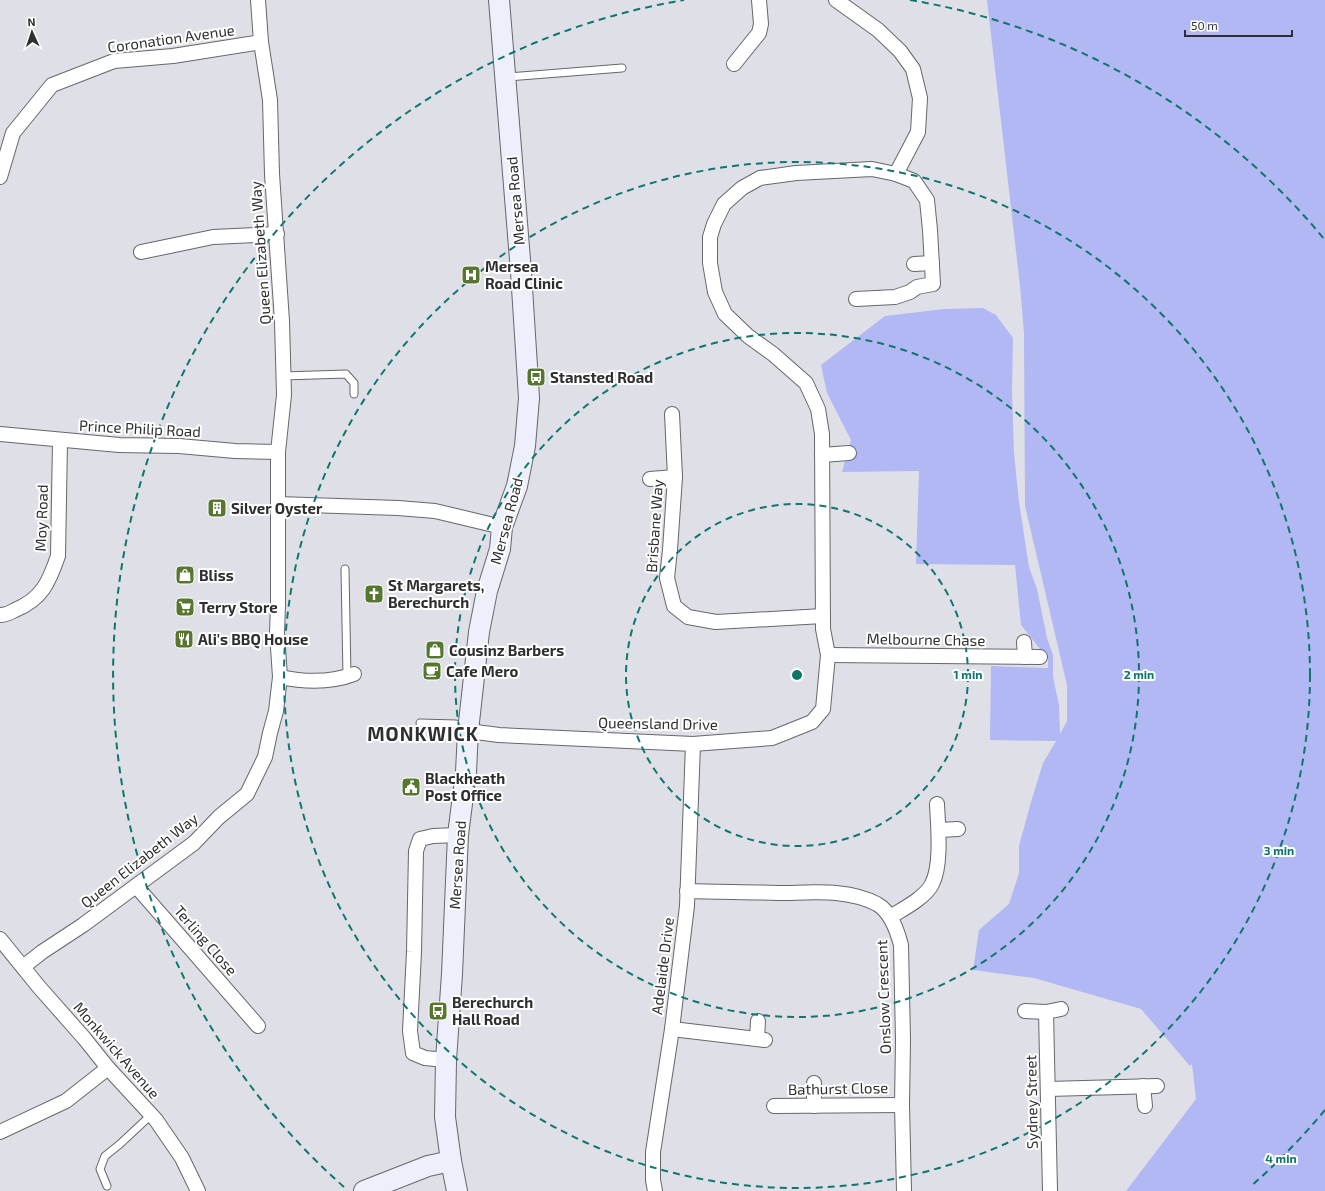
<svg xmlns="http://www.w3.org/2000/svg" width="1325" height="1191" font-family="'Exo 2',sans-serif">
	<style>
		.green { fill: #b1b8f3 }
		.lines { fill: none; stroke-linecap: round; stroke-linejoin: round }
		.lane-casing { stroke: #66676c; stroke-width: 9 }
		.street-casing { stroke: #66676c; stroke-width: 16 }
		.secondary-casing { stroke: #66676c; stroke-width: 22 }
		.lane { stroke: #fff; stroke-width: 7 }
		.street { stroke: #fff; stroke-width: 14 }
		.secondary { stroke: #edeffb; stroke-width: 20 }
		.ring { fill: none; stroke: #0f766e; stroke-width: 2; stroke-dasharray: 7 5 }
		.labels { text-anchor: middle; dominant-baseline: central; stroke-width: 4; stroke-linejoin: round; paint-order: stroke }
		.street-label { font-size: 15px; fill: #2f2f31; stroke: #fff }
		.poi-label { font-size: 15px; font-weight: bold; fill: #2f2f31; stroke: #fff; text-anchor: start }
		.district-label { font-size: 19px; font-weight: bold; letter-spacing: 1px; fill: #2f2f31; stroke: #fff }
		.centre { fill: #0f766e; stroke: #fff; stroke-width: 2 }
		.ring-label { font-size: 12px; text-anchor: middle; font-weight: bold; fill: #0f766e; stroke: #fff; stroke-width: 4; stroke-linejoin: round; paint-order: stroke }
	</style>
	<rect width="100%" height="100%" fill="#dfe0e7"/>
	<polygon class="green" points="987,0 1325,0 1325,1191 1126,1191 1196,1099 1192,1064 1190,1066 1141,1009 1034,978 973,970 979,930 1009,904 1019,873 1019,846 1031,802 1043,763 1056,741 990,740 991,666 1048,668 1048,659 1021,625 1015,565 916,564 919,471 842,472 851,440 827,393 821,365 885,316 944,309 983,308 996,315 1013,338 1012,391 1014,453 1019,502 1029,567 1037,589 1047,638 1053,655 1053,677 1059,705 1060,734 1067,721 1067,685 1025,506 1024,334 1020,286"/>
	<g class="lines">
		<g class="lane-casing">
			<g id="lane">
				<polyline points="507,77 622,68"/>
				<polyline points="283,376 346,374 354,383 354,394"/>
				<polyline points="345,569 347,677"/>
				<polyline points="420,723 456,724 466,730"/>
				<polyline points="107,1186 100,1169 105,1156 120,1144 151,1115"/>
			</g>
		</g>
		<g class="street-casing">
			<g id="street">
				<polyline points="836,0 878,30 900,51 913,69 920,98 918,132 896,174"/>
				<polyline points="734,64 759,33 761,24 759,0"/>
				<polyline points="0,177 13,133 52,85 114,61 173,56 261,42"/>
				<polyline points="141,252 213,237 277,234"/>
				<polyline points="914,264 932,263"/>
				<polyline points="672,414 675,477 670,550 667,578 674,606 688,617 716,622 823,616"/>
				<polyline points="0,434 119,445 179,446 235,451 278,452"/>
				<polyline points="822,455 849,453"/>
				<polyline points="650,479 675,477"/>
				<polyline points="278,504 398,508 435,511 502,527"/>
				<path d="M0 615C6 615 10 613 15 610 42 599 49 582 58 556L60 441"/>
				<polyline points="1024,642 1025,657"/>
				<polyline points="828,655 1040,657"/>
				<path d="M280 677C304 682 330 683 354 674"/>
				<polyline points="468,731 499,735 693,744 772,738 812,722 823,709 828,655 823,629 822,434 818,409 806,383 773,354 748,336 725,314 715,292 710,263 710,237 714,224 724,204 742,188 760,178 796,173 872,169 896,174 914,181 927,200 930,230 933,284 917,287 910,292 895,297 856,299"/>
				<polyline points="939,830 958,829"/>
				<polyline points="136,886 258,1026"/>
				<path d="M687 891C717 892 748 892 778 893 810 893 847 888 877 904 891 912 897 930 901 945L903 1040 902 1105 904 1191"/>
				<path d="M890 917C903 909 925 898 932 884 942 865 938 826 937 804"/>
				<polyline points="0,939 39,987 84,1038 108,1068 156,1120 182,1158 198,1191"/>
				<polyline points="23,967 42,952 83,925 194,843 219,817 247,794 265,757 270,733 276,711 280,677 277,633 278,605 278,452 284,395 282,321 272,174 270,100 261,42 258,0"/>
				<polyline points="1025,1011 1046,1012 1061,1009"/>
				<polyline points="1046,1012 1050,1191"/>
				<polyline points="672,1029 765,1040"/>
				<polyline points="757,1038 758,1021"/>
				<polyline points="446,1060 425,1058 413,1053 410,1031 414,952 416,851 420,839 433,836 458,835"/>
				<polyline points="814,1083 814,1106"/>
				<polyline points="1143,1086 1145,1106"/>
				<polyline points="1048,1089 1157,1086"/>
				<polyline points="774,1106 902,1105"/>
				<polyline points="0,1132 66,1101 108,1068"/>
				<polyline points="655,1191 653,1180 653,1152 672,1029 687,906 693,744"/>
			</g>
		</g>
		<g class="secondary-casing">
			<g id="secondary">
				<polyline points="364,1191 428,1166 451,1161"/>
				<polyline points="457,1191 451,1161 445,1117 446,1060 452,974 458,835 466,772 468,731 479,632 487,591 500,549 502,527 517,486 525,446 529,398 521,272 499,0"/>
			</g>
		</g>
		<use href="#lane" class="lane"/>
		<use href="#street" class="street"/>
		<use href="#secondary" class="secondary"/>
	</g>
	<g class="ring">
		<circle cx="797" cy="675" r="171"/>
		<circle cx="797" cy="675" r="342"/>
		<circle cx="797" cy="675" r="513"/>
		<path d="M1325 1110A684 684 0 0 1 1250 1187M344 1187A684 684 0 0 1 684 0M910 0A684 684 0 0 1 1325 240"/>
	</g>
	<defs>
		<g id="hospital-square" transform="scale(1)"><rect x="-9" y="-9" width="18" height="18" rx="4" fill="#58772e" stroke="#fff"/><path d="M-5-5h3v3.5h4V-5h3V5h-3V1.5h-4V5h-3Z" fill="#fff"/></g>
		<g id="bus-square" transform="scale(1)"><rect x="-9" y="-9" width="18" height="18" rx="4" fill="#58772e" stroke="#fff"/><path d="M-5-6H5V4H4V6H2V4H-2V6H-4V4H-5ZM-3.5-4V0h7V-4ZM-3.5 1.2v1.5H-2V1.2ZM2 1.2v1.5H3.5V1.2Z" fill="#fff"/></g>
		<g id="building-square" transform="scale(1)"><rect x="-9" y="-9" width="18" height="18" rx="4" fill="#58772e" stroke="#fff"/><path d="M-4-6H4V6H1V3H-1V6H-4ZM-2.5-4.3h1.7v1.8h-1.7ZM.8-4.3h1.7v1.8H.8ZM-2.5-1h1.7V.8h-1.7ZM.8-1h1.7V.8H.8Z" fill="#fff"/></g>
		<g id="shop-square" transform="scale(1)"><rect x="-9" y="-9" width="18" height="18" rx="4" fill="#58772e" stroke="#fff"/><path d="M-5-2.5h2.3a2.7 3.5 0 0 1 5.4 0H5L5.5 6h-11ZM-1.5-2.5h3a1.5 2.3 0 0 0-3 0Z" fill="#fff"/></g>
		<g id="church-square" transform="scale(1)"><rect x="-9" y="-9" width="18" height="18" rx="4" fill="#58772e" stroke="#fff"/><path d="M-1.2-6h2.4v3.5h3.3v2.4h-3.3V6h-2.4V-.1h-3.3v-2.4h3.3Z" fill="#fff"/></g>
		<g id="supermarket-square" transform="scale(1)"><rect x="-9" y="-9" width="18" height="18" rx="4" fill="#58772e" stroke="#fff"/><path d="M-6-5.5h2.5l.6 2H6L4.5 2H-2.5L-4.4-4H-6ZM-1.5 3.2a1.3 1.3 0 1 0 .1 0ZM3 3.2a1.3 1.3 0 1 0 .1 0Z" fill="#fff"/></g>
		<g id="restaurant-square" transform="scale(1)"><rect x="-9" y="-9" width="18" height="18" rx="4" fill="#58772e" stroke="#fff"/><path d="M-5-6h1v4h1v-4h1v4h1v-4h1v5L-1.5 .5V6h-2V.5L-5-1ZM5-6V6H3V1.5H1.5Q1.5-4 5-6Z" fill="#fff"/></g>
		<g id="cafe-square" transform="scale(1)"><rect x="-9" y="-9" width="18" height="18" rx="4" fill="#58772e" stroke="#fff"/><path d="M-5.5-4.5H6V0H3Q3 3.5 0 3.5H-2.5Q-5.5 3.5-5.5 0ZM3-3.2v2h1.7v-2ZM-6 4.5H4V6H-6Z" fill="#fff"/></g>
		<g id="civic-square" transform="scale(1)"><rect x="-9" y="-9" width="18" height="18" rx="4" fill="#58772e" stroke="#fff"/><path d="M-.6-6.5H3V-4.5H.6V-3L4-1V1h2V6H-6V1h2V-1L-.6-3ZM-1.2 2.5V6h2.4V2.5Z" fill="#fff"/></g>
	</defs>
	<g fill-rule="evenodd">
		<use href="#hospital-square" x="471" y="275"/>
		<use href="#bus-square" x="536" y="377"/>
		<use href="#building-square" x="217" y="508"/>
		<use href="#shop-square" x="185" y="575"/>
		<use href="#church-square" x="374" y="594"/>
		<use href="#supermarket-square" x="185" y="607"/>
		<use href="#restaurant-square" x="184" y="639"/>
		<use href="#shop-square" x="435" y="650"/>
		<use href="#cafe-square" x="432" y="671"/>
		<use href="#civic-square" x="411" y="787"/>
		<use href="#bus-square" x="438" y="1011"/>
	</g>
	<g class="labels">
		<g class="street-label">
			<text transform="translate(171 38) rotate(-8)">Coronation Avenue</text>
			<text transform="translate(515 201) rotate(-95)">Mersea Road</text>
			<text transform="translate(260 253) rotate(-94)">Queen Elizabeth Way</text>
			<text transform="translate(140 428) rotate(3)">Prince Philip Road</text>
			<text transform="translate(41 518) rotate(-88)">Moy Road</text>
			<text transform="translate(506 521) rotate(-75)">Mersea Road</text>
			<text transform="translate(654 526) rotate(-86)">Brisbane Way</text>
			<text transform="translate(926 639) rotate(1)">Melbourne Chase</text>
			<text transform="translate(658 723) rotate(1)">Queensland Drive</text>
			<text transform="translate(139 860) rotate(-38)">Queen Elizabeth Way</text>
			<text transform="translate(457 865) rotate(-86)">Mersea Road</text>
			<text transform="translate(206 940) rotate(49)">Terling Close</text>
			<text transform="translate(662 966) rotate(-83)">Adelaide Drive</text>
			<text transform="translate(883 997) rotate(-92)">Onslow Crescent</text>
			<text transform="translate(117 1050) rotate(49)">Monkwick Avenue</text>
			<text transform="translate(838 1088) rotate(-1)">Bathurst Close</text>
			<text transform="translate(1031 1102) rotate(-91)">Sydney Street</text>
		</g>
		<g class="poi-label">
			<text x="485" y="266">Mersea<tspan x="485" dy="17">Road Clinic</tspan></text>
			<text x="550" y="377">Stansted Road</text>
			<text x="231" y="508">Silver Oyster</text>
			<text x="199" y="575">Bliss</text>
			<text x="388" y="585">St Margarets,<tspan x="388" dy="17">Berechurch</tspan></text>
			<text x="199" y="607">Terry Store</text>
			<text x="198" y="639">Ali's BBQ House</text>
			<text x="449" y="650">Cousinz Barbers</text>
			<text x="446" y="671">Cafe Mero</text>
			<text x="425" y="778">Blackheath<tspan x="425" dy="17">Post Office</tspan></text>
			<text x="452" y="1002">Berechurch<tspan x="452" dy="17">Hall Road</tspan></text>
		</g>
		<g class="district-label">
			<text x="423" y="733">MONKWICK</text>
		</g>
	</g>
	<circle cx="797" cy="675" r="6" class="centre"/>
	<g class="ring-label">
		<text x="968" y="679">1 min</text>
		<text x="1139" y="679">2 min</text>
		<text x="1279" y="855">3 min</text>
		<text x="1281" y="1163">4 min</text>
	</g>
	<g transform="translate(32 32) rotate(357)" stroke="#ffffff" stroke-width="3" paint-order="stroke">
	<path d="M0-3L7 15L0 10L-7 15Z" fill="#2f2f31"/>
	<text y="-6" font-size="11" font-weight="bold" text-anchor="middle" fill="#2f2f31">N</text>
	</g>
	<path d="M1185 30v6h107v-6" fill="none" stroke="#2f2f31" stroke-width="2"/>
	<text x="1191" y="30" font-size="12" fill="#2f2f31" stroke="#ffffff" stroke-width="3" paint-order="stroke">50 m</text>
</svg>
